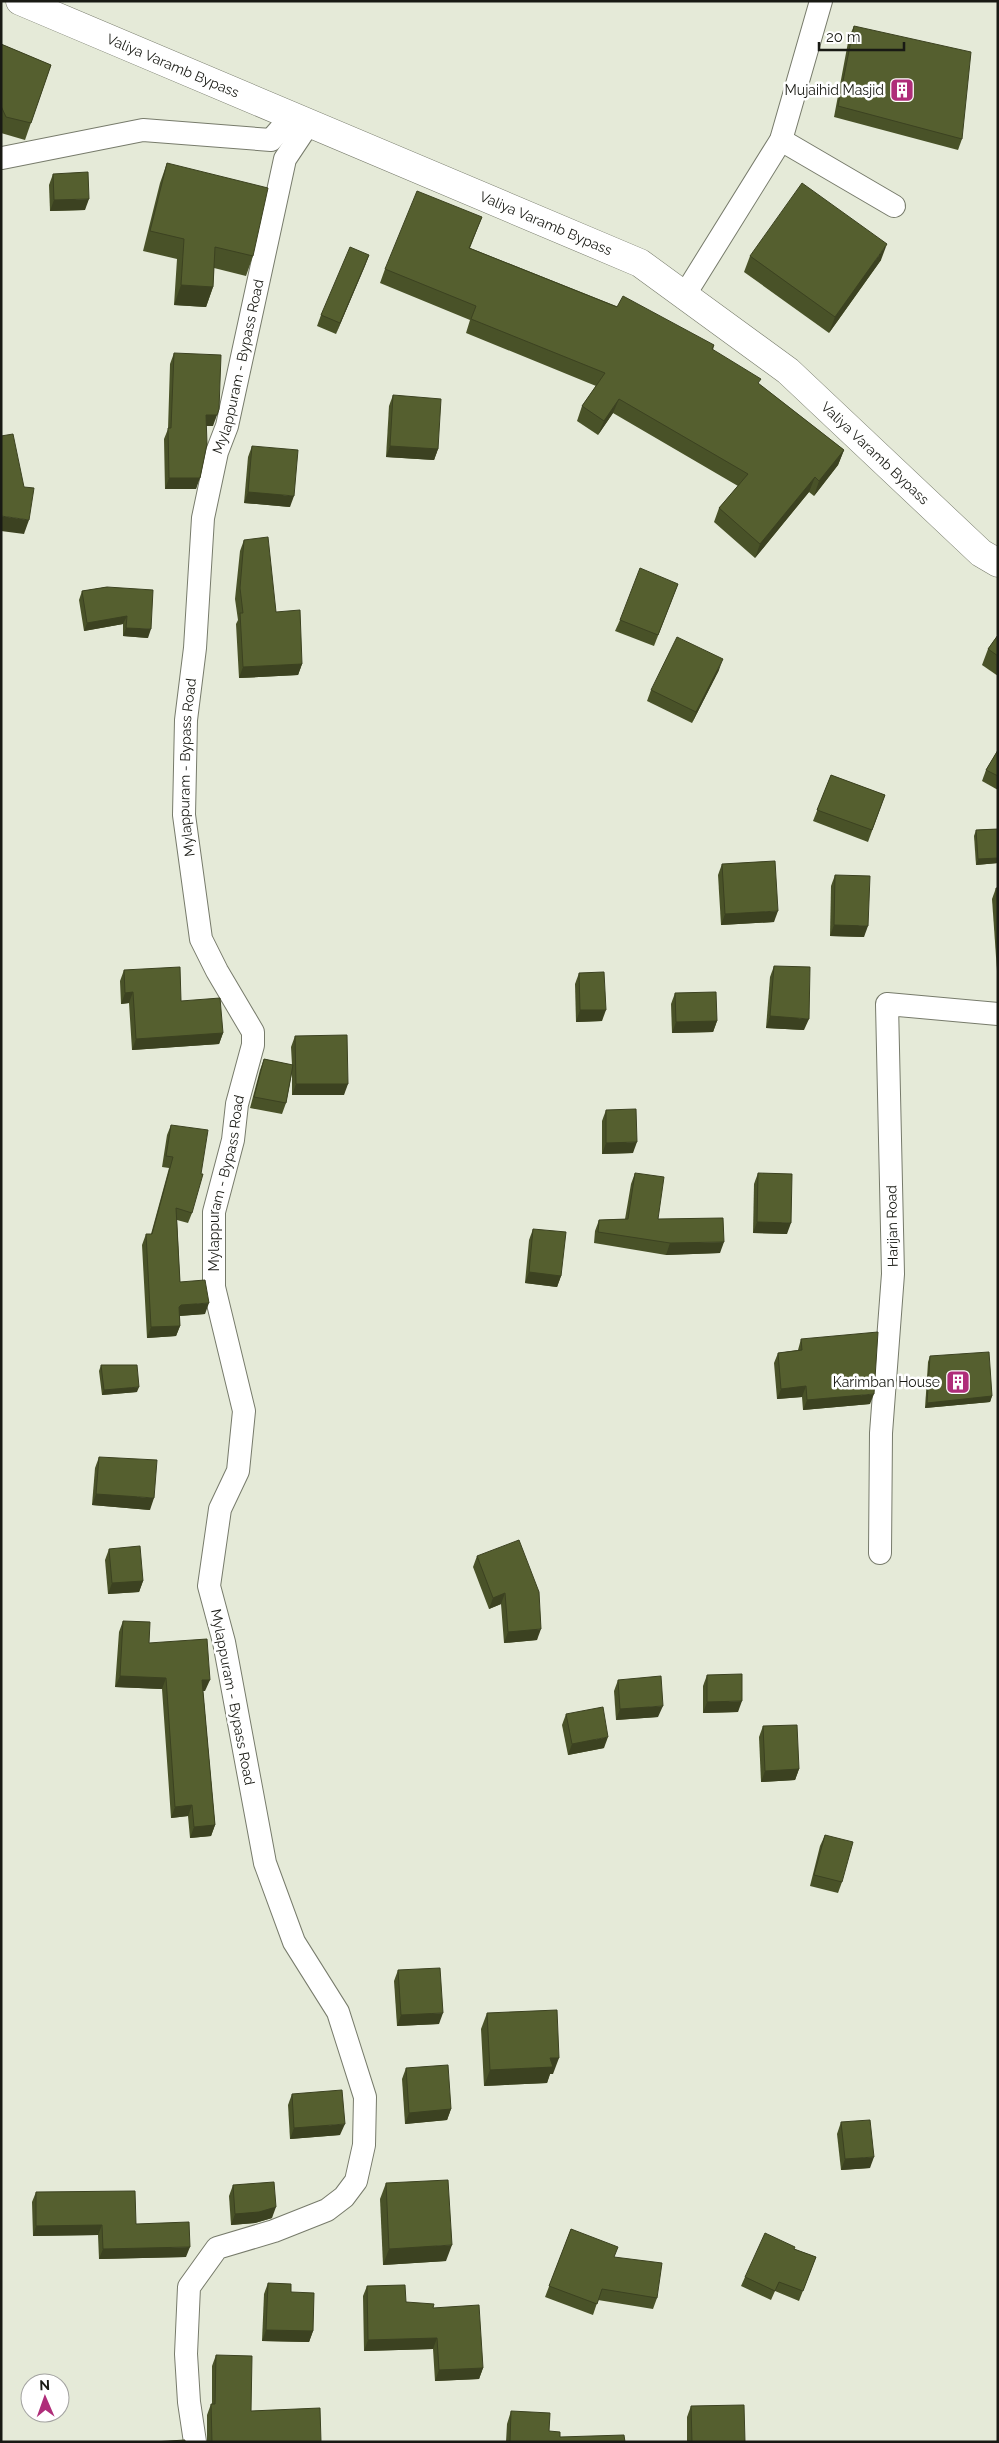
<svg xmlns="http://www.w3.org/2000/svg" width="999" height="2443" font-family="Raleway,sans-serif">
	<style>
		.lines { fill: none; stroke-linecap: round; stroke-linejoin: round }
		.minor-casing { stroke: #777b6b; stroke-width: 24 }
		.tertiary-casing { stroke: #777b6b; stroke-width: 29 }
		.minor { stroke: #fff; stroke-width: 22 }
		.tertiary { stroke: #fff; stroke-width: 28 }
		.wall { fill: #495228 }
		.shaded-wall { fill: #3c4221 }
		.building { fill: #555f2f; stroke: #3c4221 }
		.labels { text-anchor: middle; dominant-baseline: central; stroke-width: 5; stroke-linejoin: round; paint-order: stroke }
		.street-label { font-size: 14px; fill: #191a14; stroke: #fff }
		.poi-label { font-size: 14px; fill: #191a14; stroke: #fff; text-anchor: end }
	</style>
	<rect width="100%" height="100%" fill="#e5ead8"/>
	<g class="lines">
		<g class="minor-casing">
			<g id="minor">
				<polyline points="781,140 894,206"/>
				<polyline points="2,158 143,130 271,140 292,116"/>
				<polyline points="684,296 781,140 821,1"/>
				<polyline points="880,1553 881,1433 893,1274 887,1004 998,1014"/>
				<path id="s1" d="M195 2442 189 2402 186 2354 189 2287 217 2248 274 2231 327 2210 344 2197 356 2181 364 2145 365 2097 338 2012 294 1942 265 1863 224 1642 209 1586 220 1509 238 1471 244 1411 214 1287V1212L233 1140 237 1104 253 1045V1032L217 971 201 939 184 815 186 720 195 648 203 518 217 452 227 426 285 159 309 123"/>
			</g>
		</g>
		<g class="tertiary-casing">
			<g id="tertiary">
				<path id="s2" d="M20 1 640 263 788 371 981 553 998 563"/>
			</g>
		</g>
		<use href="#minor" class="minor"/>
		<use href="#tertiary" class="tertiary"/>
	</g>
	<g class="wall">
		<polygon points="854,26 962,139 958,150 834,117 849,37"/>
		<polygon points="1,44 51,65 25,140 1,133"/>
		<polygon points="167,163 253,256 246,276 214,268 213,287 206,307 174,305 177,259 143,251 160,183"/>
		<polygon points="53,174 85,210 50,211 49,185"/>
		<polygon points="482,217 470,248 714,345 713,350 759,384 844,450 838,465 814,496 809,492 755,558 714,522 719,508 738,486 613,413 598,435 577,421 582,406 596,386 466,333 470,320 380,283 385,269"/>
		<polygon points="369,255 336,334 317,326 321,315"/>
		<polygon points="750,256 881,260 829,333 744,272"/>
		<polygon points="174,353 213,426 206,426 196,489 165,489 164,439 168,429 170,364"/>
		<polygon points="393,395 438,449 434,460 386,457 389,406"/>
		<polygon points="252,446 290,507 244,503 248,457"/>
		<polygon points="244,540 276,612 302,664 298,675 239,678 236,624 238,620 235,599 240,551"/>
		<polygon points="678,584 654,646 615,631 620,620"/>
		<polygon points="107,587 148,638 123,636 123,624 84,631 79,600 82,591"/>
		<polygon points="998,635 998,676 982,665 988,649"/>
		<polygon points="719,670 692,723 647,701 651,690"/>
		<polygon points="998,750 998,790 982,781 986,770"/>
		<polygon points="831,775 885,795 868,842 813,821"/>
		<polygon points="998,829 998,863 976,865 974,836 976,830"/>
		<polygon points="722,864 774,922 721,925 718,875"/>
		<polygon points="835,875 864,937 830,936 831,886"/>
		<polygon points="996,888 998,888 998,971 997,971 992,899"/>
		<polygon points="774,966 804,1030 766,1028 770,977"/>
		<polygon points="124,970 181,1001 223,1033 219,1044 132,1050 129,1003 121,1004 120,981"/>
		<polygon points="579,973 602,1021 576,1022 575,984"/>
		<polygon points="675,993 717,1021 713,1032 672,1033 671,1004"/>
		<polygon points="295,1036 344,1095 292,1095 292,1073 286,1103 282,1114 250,1108 260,1070 264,1059 292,1065 291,1047"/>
		<polygon points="606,1110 633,1153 602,1154 602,1121"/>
		<polygon points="171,1125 192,1213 188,1223 177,1220 180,1282 205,1314 180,1316 180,1326 176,1336 147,1338 142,1245 146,1234 151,1234 169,1168 162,1167 167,1135"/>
		<polygon points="635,1173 658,1219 720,1253 666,1255 594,1243 595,1231 599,1220 625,1219 631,1184"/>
		<polygon points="758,1173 787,1234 753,1233 754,1184"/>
		<polygon points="533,1229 561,1276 557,1287 525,1283 529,1240"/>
		<polygon points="801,1339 870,1404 803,1410 802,1397 777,1399 774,1363 778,1353 798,1350"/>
		<polygon points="930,1356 992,1396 990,1402 925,1408 928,1362"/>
		<polygon points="101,1365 137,1392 102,1395 99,1371"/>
		<polygon points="99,1457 150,1510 92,1505 95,1468"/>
		<polygon points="109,1549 143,1581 139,1592 108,1594 105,1560"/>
		<polygon points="477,1556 539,1592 537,1640 504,1643 501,1604 489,1609 473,1567"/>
		<polygon points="123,1621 205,1691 203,1691 215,1825 211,1836 190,1838 188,1816 171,1818 162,1689 115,1687 119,1632"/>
		<polygon points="707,1675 738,1712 703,1713 703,1686"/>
		<polygon points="618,1680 658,1717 616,1720 614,1691"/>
		<polygon points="566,1714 604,1748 568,1755 562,1725"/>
		<polygon points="763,1726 799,1769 795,1780 761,1782 759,1737"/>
		<polygon points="825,1835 842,1882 838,1893 810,1886 820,1846"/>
		<polygon points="398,1970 439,2024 397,2026 394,1981"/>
		<polygon points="487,2013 553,2074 550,2074 547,2083 484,2086 481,2029"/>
		<polygon points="406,2068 451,2109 447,2120 405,2124 402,2079"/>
		<polygon points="292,2094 340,2135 290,2139 288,2105"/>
		<polygon points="841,2122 870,2168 841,2170 837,2134"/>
		<polygon points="386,2183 446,2261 383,2265 380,2199"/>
		<polygon points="233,2185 272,2218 255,2223 231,2225 229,2196"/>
		<polygon points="36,2192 136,2224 186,2257 99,2259 98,2235 33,2236 32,2202"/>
		<polygon points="571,2229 614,2257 657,2298 653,2309 598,2300 593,2315 545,2297"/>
		<polygon points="794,2249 816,2257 799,2301 775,2291 771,2300 741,2286 745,2277"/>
		<polygon points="268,2283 313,2331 309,2342 262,2341 264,2294"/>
		<polygon points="367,2286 406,2302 433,2308 483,2368 479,2379 435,2381 433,2349 364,2351 363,2296"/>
		<polygon points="216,2355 251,2411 321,2442 207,2442 207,2415 211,2404 212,2404 212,2366"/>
		<polygon points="691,2406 745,2442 687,2442 687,2417"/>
		<polygon points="511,2411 560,2437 625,2442 506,2442 507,2424"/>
	</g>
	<g class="shaded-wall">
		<polygon points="89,199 85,210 50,211 54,200"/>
		<polygon points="887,244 881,260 829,333 835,317"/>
		<polygon points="369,255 365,266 336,334 340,323"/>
		<polygon points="181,285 213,287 206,307 174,305"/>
		<polygon points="619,399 613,413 598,435 604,421"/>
		<polygon points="206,415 217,415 213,426 202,426"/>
		<polygon points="390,446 438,449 434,460 386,457"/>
		<polygon points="844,450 838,465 814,496 819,481"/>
		<polygon points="815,477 809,492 755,558 760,544"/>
		<polygon points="169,478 200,478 196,489 165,489"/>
		<polygon points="248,492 294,496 290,507 244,503"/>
		<polygon points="1,516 29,520 24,534 1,531"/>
		<polygon points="127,616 123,624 84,631 87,623"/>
		<polygon points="126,628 151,629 148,638 123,636"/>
		<polygon points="723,659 719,670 692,723 696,712"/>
		<polygon points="302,664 298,675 239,678 243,667"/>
		<polygon points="998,858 998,863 976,865 978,859"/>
		<polygon points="778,911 774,922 721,925 725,914"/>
		<polygon points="834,925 868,926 864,937 830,936"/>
		<polygon points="133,992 129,1003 121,1004 125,993"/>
		<polygon points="580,1010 606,1010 602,1021 576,1022"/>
		<polygon points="770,1016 809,1019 804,1030 766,1028"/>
		<polygon points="717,1021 713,1032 672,1033 676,1022"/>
		<polygon points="223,1033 219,1044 132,1050 136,1039"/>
		<polygon points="296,1084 348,1084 344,1095 292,1095"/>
		<polygon points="637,1142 633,1153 602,1154 606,1143"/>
		<polygon points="757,1222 791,1223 787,1234 753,1233"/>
		<polygon points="724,1242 720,1253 666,1255 670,1243"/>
		<polygon points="529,1272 561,1276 557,1287 525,1283"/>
		<polygon points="209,1303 205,1314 178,1316 179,1307 181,1305"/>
		<polygon points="180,1326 176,1336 147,1338 151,1327"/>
		<polygon points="806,1386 802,1397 777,1399 781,1389"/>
		<polygon points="139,1387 137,1392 102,1395 104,1390"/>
		<polygon points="874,1394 870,1404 803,1410 807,1400"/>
		<polygon points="992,1396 990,1402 925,1408 927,1403"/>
		<polygon points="96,1494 154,1498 150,1510 92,1505"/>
		<polygon points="143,1581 139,1592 108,1594 112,1583"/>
		<polygon points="505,1593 501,1604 489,1609 493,1598"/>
		<polygon points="541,1629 537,1640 504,1643 508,1632"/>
		<polygon points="120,1676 166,1678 162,1689 115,1687"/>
		<polygon points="202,1680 210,1680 205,1691 198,1691"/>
		<polygon points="742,1701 738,1712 703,1713 707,1702"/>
		<polygon points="663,1706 658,1717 616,1720 620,1709"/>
		<polygon points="608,1737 604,1748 568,1755 572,1744"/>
		<polygon points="799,1769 795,1780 761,1782 765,1771"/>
		<polygon points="192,1805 188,1816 171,1818 175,1807"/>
		<polygon points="215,1825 211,1836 190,1838 194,1827"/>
		<polygon points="443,2013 439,2024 397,2026 401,2015"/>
		<polygon points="550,2058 559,2058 553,2074 550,2074 547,2083 484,2086 490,2070"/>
		<polygon points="451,2109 447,2120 405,2124 409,2113"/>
		<polygon points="345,2124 340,2135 290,2139 294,2128"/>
		<polygon points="874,2157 870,2168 841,2170 845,2159"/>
		<polygon points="276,2207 272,2218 255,2223 231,2225 235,2214"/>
		<polygon points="102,2225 98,2235 33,2236 36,2226"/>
		<polygon points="452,2245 446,2261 383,2265 389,2249"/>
		<polygon points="190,2247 186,2257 99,2259 103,2249"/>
		<polygon points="266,2330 313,2331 309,2342 262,2341"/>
		<polygon points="437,2338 433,2349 364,2351 368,2340"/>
		<polygon points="483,2368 479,2379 435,2381 439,2370"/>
	</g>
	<g class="building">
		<polygon points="854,26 971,52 962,139 838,106"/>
		<polygon points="1,44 51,65 31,123 6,117 1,106"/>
		<polygon points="167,163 268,188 253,256 215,247 213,287 181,285 184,239 150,231"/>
		<polygon points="88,172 89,199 54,200 53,174"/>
		<polygon points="802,183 887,244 835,317 750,256"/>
		<polygon points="417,191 482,217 469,248 617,307 623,296 714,345 712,349 761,379 758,383 844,450 819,481 815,477 760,544 719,508 748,474 619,399 604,421 582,406 605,373 471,319 476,306 385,269"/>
		<polygon points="350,247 369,255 340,323 321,315"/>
		<polygon points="174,353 221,355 219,409 217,415 206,415 207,444 200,478 169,478 168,428 171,428"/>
		<polygon points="393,395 441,399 438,449 390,446"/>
		<polygon points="13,434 24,487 34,488 29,520 1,516 1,436"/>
		<polygon points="252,446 298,450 294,496 248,492"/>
		<polygon points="268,537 276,612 300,610 302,664 243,667 240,613 243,613 240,588 244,540"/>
		<polygon points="640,568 678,584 658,635 620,620"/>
		<polygon points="107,587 153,590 151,629 126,628 127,616 87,623 82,591"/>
		<polygon points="998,635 998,656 988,649"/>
		<polygon points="677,637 723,659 696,712 651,690"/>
		<polygon points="998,750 998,776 986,770"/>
		<polygon points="831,775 885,795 872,830 817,810"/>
		<polygon points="998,829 998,858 978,859 976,830"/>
		<polygon points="775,861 778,911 725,914 722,864"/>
		<polygon points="835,875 870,876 868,926 834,925"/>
		<polygon points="996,888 998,888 998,914"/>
		<polygon points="774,966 810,967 809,1019 770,1016"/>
		<polygon points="180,967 181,1001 220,998 223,1033 136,1039 133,992 125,993 124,970"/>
		<polygon points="604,972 606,1010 580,1010 579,973"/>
		<polygon points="716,992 717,1021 676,1022 675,993"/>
		<polygon points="347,1035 348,1084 296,1084 295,1036"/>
		<polygon points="264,1059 293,1065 286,1103 254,1097"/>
		<polygon points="636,1109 637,1142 606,1143 606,1110"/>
		<polygon points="171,1125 208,1130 201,1174 203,1174 192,1213 176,1208 180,1282 205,1280 209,1303 181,1305 179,1307 180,1326 151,1327 146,1234 152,1234 173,1157 166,1156"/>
		<polygon points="635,1173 664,1177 658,1219 723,1218 724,1242 670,1243 598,1232 599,1220 628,1219"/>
		<polygon points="758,1173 792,1174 791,1223 757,1222"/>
		<polygon points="533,1229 566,1232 561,1276 529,1272"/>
		<polygon points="878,1332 874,1394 807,1400 806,1386 781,1389 778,1353 802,1350 801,1339"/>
		<polygon points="989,1352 992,1396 927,1403 930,1356"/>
		<polygon points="101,1365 137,1365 139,1387 104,1390"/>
		<polygon points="99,1457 157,1460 154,1498 96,1494"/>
		<polygon points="519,1540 539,1592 541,1629 508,1632 505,1593 493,1598 477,1556"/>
		<polygon points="140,1546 143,1581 112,1583 109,1549"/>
		<polygon points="123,1621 150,1622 149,1643 207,1639 210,1680 202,1680 215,1825 194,1827 192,1805 175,1807 166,1678 120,1676"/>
		<polygon points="742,1674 742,1701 707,1702 707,1675"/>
		<polygon points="661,1676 663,1706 620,1709 618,1680"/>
		<polygon points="603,1707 608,1737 572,1744 566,1714"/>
		<polygon points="797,1725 799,1769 765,1771 763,1726"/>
		<polygon points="825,1835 853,1842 842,1882 814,1875"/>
		<polygon points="440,1968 443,2013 401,2015 398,1970"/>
		<polygon points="557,2010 559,2058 550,2058 553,2067 490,2070 487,2013"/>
		<polygon points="448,2065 451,2109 409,2113 406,2068"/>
		<polygon points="342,2090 345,2124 294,2128 292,2094"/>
		<polygon points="870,2120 874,2157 845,2159 841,2122"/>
		<polygon points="448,2180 452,2245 389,2249 386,2183"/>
		<polygon points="274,2182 276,2207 259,2212 235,2214 233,2185"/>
		<polygon points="135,2191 136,2224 189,2222 190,2247 103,2249 102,2225 36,2226 36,2192"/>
		<polygon points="571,2229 618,2247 614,2257 662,2263 657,2298 602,2289 597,2304 549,2286"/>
		<polygon points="765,2233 795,2247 794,2249 816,2257 803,2291 779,2282 775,2291 745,2277"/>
		<polygon points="268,2283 291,2284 291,2292 314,2293 313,2331 266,2330"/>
		<polygon points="405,2285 406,2302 434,2304 433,2308 479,2305 483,2368 439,2370 437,2338 368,2340 367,2286"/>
		<polygon points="216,2355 252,2356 251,2411 320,2408 321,2442 212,2442 211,2404 215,2404"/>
		<polygon points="744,2405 745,2442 692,2442 691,2406"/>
		<polygon points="511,2411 550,2413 549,2431 560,2432 560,2437 624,2435 625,2442 510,2442"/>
		<polygon points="185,2440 185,2442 153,2442"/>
	</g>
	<defs>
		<g id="building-square" transform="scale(1.25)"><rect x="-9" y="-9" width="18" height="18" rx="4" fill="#af2d79" stroke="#fff"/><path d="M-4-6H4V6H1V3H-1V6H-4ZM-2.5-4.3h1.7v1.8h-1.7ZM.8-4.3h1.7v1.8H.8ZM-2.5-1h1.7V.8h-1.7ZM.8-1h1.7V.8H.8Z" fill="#fff"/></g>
	</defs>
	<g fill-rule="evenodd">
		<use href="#building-square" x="902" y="90"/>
		<use href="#building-square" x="958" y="1382"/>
	</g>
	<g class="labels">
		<g class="street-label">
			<text stroke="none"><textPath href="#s2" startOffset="166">Valiya Varamb Bypass</textPath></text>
			<text stroke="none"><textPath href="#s2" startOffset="571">Valiya Varamb Bypass</textPath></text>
			<text stroke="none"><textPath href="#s1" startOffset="2238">Mylappuram - Bypass Road</textPath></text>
			<text stroke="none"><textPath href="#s2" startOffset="976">Valiya Varamb Bypass</textPath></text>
			<text stroke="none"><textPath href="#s1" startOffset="1832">Mylappuram - Bypass Road</textPath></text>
			<text stroke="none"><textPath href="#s1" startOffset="1398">Mylappuram - Bypass Road</textPath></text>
			<text transform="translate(892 1226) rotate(-91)">Harijan Road</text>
			<text transform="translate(233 1697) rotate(79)">Mylappuram - Bypass Road</text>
		</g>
		<g class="poi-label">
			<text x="884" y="90">Mujaihid Masjid</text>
			<text x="940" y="1382">Karimban House</text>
		</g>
	</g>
	<rect width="999" height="2443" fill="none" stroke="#191a14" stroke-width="5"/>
	<g transform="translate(45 2398) rotate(358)"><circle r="24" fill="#ffffff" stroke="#a3a3a1"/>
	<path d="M0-4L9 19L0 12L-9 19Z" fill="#af2d79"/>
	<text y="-8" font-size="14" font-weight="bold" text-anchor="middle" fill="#191a14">N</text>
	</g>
	<path d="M819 42v8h85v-8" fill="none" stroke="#191a14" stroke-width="2.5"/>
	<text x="826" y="42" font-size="15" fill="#191a14" stroke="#ffffff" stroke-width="4" paint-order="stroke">20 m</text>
</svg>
